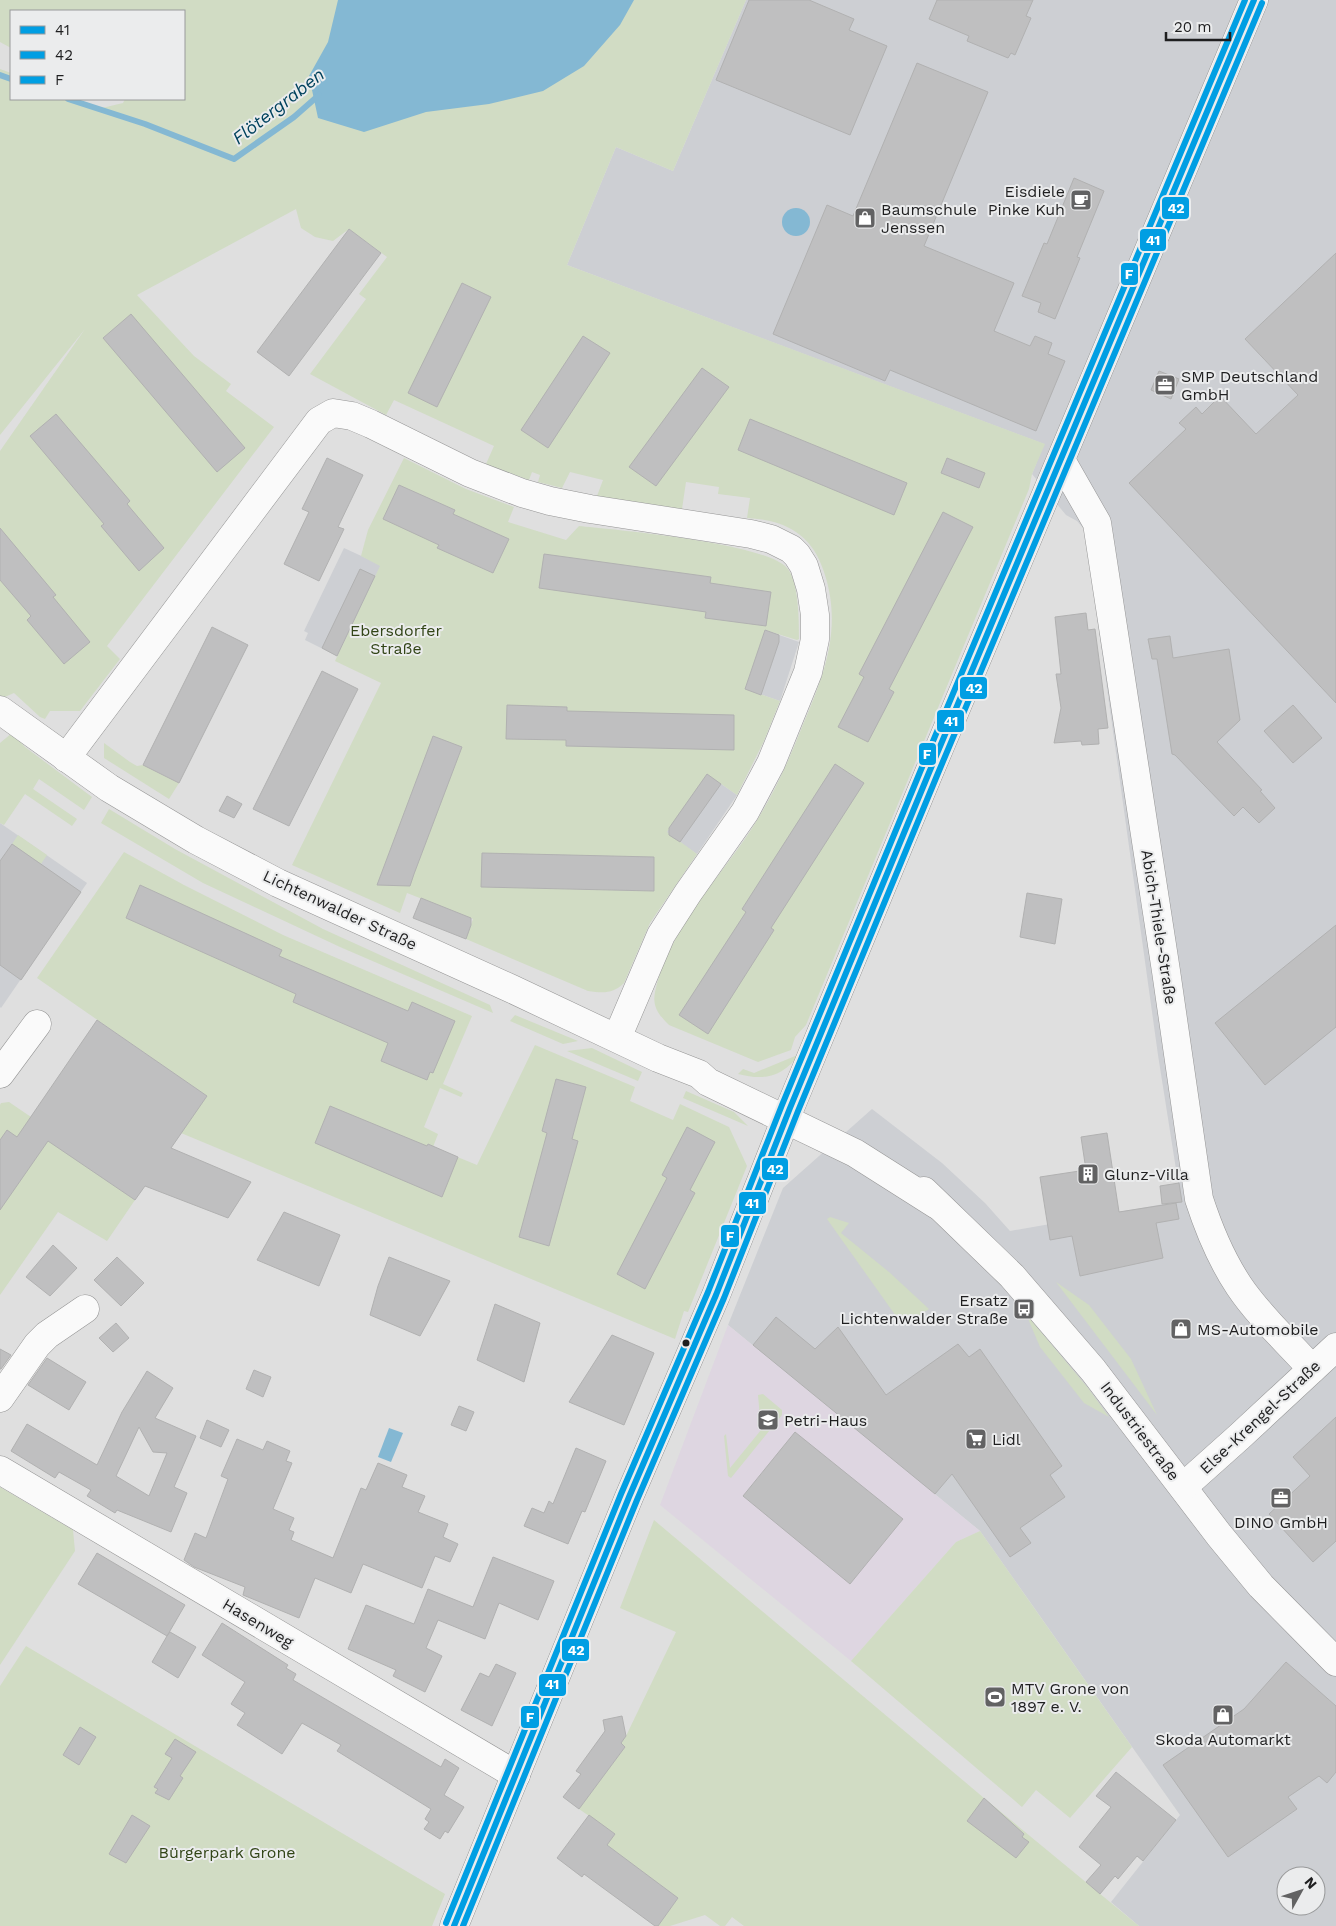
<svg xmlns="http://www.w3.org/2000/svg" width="1336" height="1926" font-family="'Work Sans',sans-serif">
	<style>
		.built { fill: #cdcfd3; fill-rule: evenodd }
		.education { fill: #ded6e1 }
		.green { fill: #d1dcc4 }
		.water { fill: #84b8d3 }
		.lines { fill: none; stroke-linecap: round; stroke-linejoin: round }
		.stream { stroke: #84b8d3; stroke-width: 6 }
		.building { fill: #bfbfc0; stroke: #b1b1b1; fill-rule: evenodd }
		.minor-casing { stroke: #959595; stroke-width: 29 }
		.minor { stroke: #fafafa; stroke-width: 28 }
		.bus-1-casing { stroke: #ebeced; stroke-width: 10 }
		.bus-2-casing { stroke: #ebeced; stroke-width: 10 }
		.bus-3-casing { stroke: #ebeced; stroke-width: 10 }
		.bus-1 { stroke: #009ee3; stroke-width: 6 }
		.bus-2 { stroke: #009ee3; stroke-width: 6 }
		.bus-3 { stroke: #009fe3; stroke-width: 6 }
		.bus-dot { fill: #1f1f20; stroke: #ebeced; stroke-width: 2 }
		.labels { text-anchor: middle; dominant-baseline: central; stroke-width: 4; stroke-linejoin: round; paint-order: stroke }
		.poi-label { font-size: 16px; fill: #1f1f20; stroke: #ebeced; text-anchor: start }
		.park-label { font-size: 16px; fill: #324517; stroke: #ebeced }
		.street-label { font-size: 16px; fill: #1f1f20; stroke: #ebeced }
		.water-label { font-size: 18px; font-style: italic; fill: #00425d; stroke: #ebeced }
		.line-badge { stroke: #ebeced; stroke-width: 2 }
		.badge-label { font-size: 14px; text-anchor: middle; font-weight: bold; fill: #fff }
	</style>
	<rect width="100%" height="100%" fill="#dfdfdf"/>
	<g class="built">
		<path d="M746 0H1336V1926H1139L1111 1902 1180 1815 980 1531 728 1325 783 1188 872 1109 942 1163 985 1203 1010 1231 1181 1201 1158 1055 1085 530 1077 521 1066 515 1032 474 1044 444 567 265 616 147 673 171ZM1286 1876H1316V1906H1286Z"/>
		<polygon points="344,548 381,565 337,656 305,640 308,633 304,631"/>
		<polygon points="765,630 799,642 780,701 745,689"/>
		<polygon points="707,774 737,795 697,854 666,833"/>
		<polygon points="0,823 87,883 1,1008 0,1007"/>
	</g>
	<polygon class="education" points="728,1325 980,1531 956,1542 851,1661 660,1505"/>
	<g class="green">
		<path d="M0 0H746L673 171 616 147 567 265 1045 444 1032 474 1029 489 806 1025 795 1037 791 1050 758 1062 669 1025C659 1015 652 1007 655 992 667 936 710 888 742 843 767 808 784 772 800 732 822 679 844 631 824 572 812 534 785 520 747 518L750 498 718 494 719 487 686 482 682 509 597 496 603 480 570 472 562 488 538 482 540 475 532 472 529 480 486 464 494 446 394 400 386 415 310 374 366 299 359 294 387 257 349 229 333 241 315 237 301 228 296 209 137 295 194 356 231 384 226 391 274 427 107 646 120 659 80 711H50L45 719 40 717 14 693 0 699V451L85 329 0 435V69L11 73V99H77L102 108 123 103 125 99H184V11H11V48L0 42Z"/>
		<path d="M404 458 466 489 514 507 508 522 566 540 579 526C618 530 765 543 787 568 799 581 799 622 799 639L797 640 765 630 745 689 780 701 764 741 737 795 707 774 667 832 697 854 650 923 624 983C613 994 603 993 588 991L466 939 473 919 407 893 400 913 292 865 381 683 335 661 380 566 361 556 368 530Z"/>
		<polygon points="12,733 25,747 92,797 84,810 39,779 33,789 77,819 72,826 25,794 4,825 0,823 0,743"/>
		<polygon points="104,743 130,762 137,766 143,765 179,783 169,799 104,758"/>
		<polygon points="109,809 175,849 323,929 490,1005 493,1013 340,947 203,883 101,823"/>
		<polygon points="18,835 47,855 41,864 12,844"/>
		<polygon points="124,852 184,885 283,935 472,1016 443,1084 463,1093 461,1097 440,1088 424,1127 438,1134 433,1147 477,1165 535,1045 635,1087 630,1101 673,1120 680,1104 729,1127 747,1166 688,1312 684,1311 675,1339 181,1133 207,1096 37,978"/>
		<polygon points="515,1015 578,1041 563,1044 510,1021"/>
		<polygon points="592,1048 642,1072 638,1081 567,1051"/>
		<path d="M800 1054C782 1077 765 1081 738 1074L743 1069 754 1073Z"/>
		<polygon points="686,1091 734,1112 748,1126 683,1098"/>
		<polygon points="9,1102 31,1117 26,1125 135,1200 107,1241 58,1212 0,1295 0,1105 1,1103"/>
		<polygon points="830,1217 849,1223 841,1233 889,1272 929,1309 903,1326 827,1219"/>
		<polygon points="1056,1282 1089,1305 1131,1359 1157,1415"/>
		<polygon points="1026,1314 1088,1388 1109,1417 1084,1403 1040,1347"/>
		<polygon points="763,1394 782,1410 782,1415 731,1478 728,1476 724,1436 726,1434 730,1468 761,1430 758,1395"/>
		<polygon points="0,1487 73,1530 75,1551 0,1665"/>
		<polygon points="654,1520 984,1798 1139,1926 744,1926 732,1917 725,1926 720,1926 705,1915 670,1926 658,1926 678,1898 607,1845 615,1834 579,1809 625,1747 621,1743 626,1736 676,1632 620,1608"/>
		<polygon points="980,1531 1132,1747 1070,1818 1036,1790 1022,1807 851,1661 956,1542"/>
		<polygon points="26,1646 445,1894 432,1926 0,1926 0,1686"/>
	</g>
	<g class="water">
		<polygon points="338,0 634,0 620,25 584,66 543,91 489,104 426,112 364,132 318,118 309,76 328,42"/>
		<circle cx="796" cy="222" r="14"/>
		<polygon points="389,1428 403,1433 391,1462 378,1457"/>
	</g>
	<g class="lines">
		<g class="stream">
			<polyline points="0,75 11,79"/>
			<polyline points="68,99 145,124 234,159 294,117 319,95"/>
		</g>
	</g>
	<g class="building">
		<polygon points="749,0 809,0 854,19 849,30 887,46 850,135 716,80"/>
		<polygon points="937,0 1033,0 1026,16 1031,18 1015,55 1011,53 1008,58 967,41 969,36 929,19"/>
		<polygon points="917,63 988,92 924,246 1014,283 994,331 1030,346 1035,336 1052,343 1048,354 1065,361 1036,431 890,370 885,381 773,334 827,205 853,216"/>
		<polygon points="1074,178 1104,191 1077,257 1080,258 1055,319 1038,312 1041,303 1022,296 1044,243 1047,244"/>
		<polygon points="349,229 381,253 289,376 257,352"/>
		<polygon points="1336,253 1336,703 1129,483 1186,429 1179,423 1196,407 1202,414 1220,396 1256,434 1298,395 1245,339"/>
		<polygon points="462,283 491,297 437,407 408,393"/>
		<polygon points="131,314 245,448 217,472 103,338"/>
		<polygon points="583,336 610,353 548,448 521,430"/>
		<polygon points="702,368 729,387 656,486 629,467"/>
		<polygon points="1159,371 1179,379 1171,399 1151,390"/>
		<polygon points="56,414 130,501 127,504 164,548 139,571 101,526 104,524 30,436"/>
		<polygon points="750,419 907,483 894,515 738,450"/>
		<polygon points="327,458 363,475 338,527 344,529 319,581 284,564 309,512 302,509"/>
		<polygon points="947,458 985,473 979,488 941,473"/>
		<polygon points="399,485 455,510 453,514 509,539 493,573 437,548 439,545 383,519"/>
		<polygon points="943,512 973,527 889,689 894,692 868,742 838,727 864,677 859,674"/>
		<polygon points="0,528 56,595 53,597 90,642 64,664 27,620 31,616 0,580"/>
		<polygon points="544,554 711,577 710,583 771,592 766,626 705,618 706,612 539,588"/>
		<polygon points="360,569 375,576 337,656 322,648"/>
		<polygon points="1086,613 1088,630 1095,629 1108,728 1098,729 1099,744 1082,745 1081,741 1054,743 1061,708 1056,674 1061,674 1055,617"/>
		<polygon points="212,627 248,645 179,783 143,765"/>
		<polygon points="765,630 779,635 779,642 761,695 745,689"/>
		<polygon points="1170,636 1173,658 1229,649 1240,720 1217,742 1262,790 1260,791 1275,808 1259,823 1243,807 1234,816 1175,755 1172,754 1157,659 1152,659 1148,639"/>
		<polygon points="322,671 358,689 289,826 253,809"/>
		<polygon points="507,705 567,707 567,711 734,715 734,750 566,746 566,740 506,739"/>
		<polygon points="1293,705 1322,738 1293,763 1264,731"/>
		<polygon points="433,736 462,747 414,874 410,886 377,885"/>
		<polygon points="835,764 864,783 771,928 774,930 708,1034 679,1015 746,912 742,909"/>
		<polygon points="707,774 721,784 680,842 669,835 669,828"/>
		<polygon points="227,796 242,804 234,818 219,811"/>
		<polygon points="12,844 81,892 21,980 0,965 0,861"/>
		<polygon points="482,853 654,857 654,891 481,887"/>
		<polygon points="140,885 282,950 279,956 333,979 408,1011 412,1002 455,1021 433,1073 430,1072 427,1080 381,1061 388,1043 293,1002 296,994 126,918"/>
		<polygon points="1027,893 1062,899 1055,944 1020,937"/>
		<polygon points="421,898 471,918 471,925 466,939 413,918"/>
		<polygon points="1336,925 1336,1027 1265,1085 1215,1023"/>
		<polygon points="97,1020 207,1096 171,1148 251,1182 228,1218 145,1186 135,1200 48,1141 0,1210 0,1140 7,1130 17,1137"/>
		<polygon points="556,1079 586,1087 572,1139 578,1141 549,1246 519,1237 547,1133 542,1131"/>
		<polygon points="330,1106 427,1146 428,1144 458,1157 442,1197 315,1143"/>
		<polygon points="687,1127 715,1142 690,1190 695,1193 645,1289 617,1274 667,1178 662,1175"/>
		<polygon points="1107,1133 1119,1212 1176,1203 1179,1219 1156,1223 1163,1258 1080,1276 1072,1236 1050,1240 1040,1177 1086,1170 1081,1137"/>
		<polygon points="1179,1183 1182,1202 1162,1204 1160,1186"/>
		<polygon points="284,1212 340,1235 319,1286 257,1260"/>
		<polygon points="53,1245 77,1268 50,1296 26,1277"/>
		<polygon points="117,1257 144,1283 121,1306 94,1280"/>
		<polygon points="389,1257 450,1281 420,1336 370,1315 378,1286"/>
		<polygon points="495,1304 540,1323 524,1382 477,1360"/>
		<polygon points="776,1317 815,1349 838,1327 886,1395 958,1344 969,1357 980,1349 1062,1466 1050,1475 1065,1497 1020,1528 1031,1543 1010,1557 952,1474 935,1494 753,1345"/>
		<polygon points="116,1323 129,1338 113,1352 99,1338"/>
		<polygon points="612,1335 654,1353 624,1425 569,1402"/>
		<polygon points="0,1349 11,1355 1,1369 0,1369"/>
		<polygon points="47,1358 86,1382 69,1410 28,1385"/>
		<polygon points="254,1370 271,1377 263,1397 246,1389"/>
		<path d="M147 1371 173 1388 155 1418 196 1436 174 1487 187 1493 171 1532 117 1510 115 1513 87 1496 91 1490 59 1472 55 1478 11 1451 27 1424 97 1465 122 1412ZM139 1427 153 1452 167 1453 149 1496 116 1476Z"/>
		<polygon points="459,1406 474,1412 466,1431 451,1425"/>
		<polygon points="1336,1417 1336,1541 1313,1562 1269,1514 1310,1476 1293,1457"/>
		<polygon points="207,1420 229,1430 221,1447 200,1438"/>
		<polygon points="795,1432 903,1519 850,1584 743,1496"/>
		<polygon points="237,1439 263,1450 267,1441 290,1451 286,1461 292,1463 273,1509 294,1518 289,1530 294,1532 291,1540 333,1558 361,1488 366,1490 378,1463 407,1475 402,1487 425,1496 418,1512 448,1524 443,1537 458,1544 450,1562 435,1556 422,1588 363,1564 351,1593 315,1578 299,1618 243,1595 245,1587 194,1567 184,1560 195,1533 206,1538 228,1479 221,1476"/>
		<polygon points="576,1448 606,1461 585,1512 582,1511 568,1544 524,1526 532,1508 544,1513 549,1501 553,1504"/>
		<polygon points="97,1553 185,1605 167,1636 170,1632 196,1647 178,1678 152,1662 167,1636 78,1584"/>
		<polygon points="493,1557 554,1581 538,1620 499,1603 485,1639 438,1620 426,1648 442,1656 425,1692 393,1676 396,1670 348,1649 366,1605 414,1624 428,1589 473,1607"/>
		<polygon points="222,1623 288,1665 286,1668 296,1674 293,1680 441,1767 445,1759 459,1768 444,1795 464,1807 448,1833 445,1831 440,1839 424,1829 429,1822 425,1819 431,1809 337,1751 341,1745 302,1723 282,1754 237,1725 245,1713 231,1704 245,1682 202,1655"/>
		<polygon points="1286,1662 1336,1706 1336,1772 1327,1783 1319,1776 1288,1797 1297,1809 1228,1857 1163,1765 1244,1709"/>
		<polygon points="496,1664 516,1673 492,1726 461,1710 480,1673 489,1677"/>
		<polygon points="622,1716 626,1736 621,1743 625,1747 579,1809 563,1797 581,1774 576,1771 605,1731 603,1720"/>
		<polygon points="80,1727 96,1737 79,1765 63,1755"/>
		<polygon points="175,1739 196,1752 180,1776 183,1778 169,1800 155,1793 158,1789 154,1787 172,1758 165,1754"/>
		<polygon points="1116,1772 1176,1820 1143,1861 1137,1856 1118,1879 1115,1876 1100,1894 1086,1882 1101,1865 1079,1847 1111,1807 1096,1796"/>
		<polygon points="984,1798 1024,1834 1022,1837 1029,1842 1016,1858 967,1821"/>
		<polygon points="132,1815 150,1826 126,1863 109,1854"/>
		<polygon points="589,1815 615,1834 607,1845 678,1898 658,1926 655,1926 584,1874 582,1877 557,1858"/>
	</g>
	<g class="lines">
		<g class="minor-casing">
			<g id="minor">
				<path d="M1061 460 1097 523 1166 971 1199 1199C1209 1230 1221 1259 1239 1286 1259 1316 1288 1342 1312 1369"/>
				<polyline points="0,710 109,788 196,840 278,883 512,989 658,1058 699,1074 708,1082 855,1153 937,1205"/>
				<polyline points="66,758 319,421 333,413 352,416 371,424 470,473 522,493 550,501 590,509 751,534 771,539 791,549 797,555 804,566 811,589 815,615 815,639 808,672 771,763 745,812 688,893 661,935 617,1038"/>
				<polyline points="0,1074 37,1024"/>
				<polyline points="924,1191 1012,1276 1093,1370 1219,1535 1261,1586 1336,1662"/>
				<polyline points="0,1398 37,1345 47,1335 85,1309"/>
				<polyline points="0,1470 516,1775"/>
				<polyline points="1183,1487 1239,1437 1336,1347"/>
				<polyline points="454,1926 629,1497 716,1295 790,1108 928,775 1254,0"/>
			</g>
		</g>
		<use href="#minor" class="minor"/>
		<g class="bus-1-casing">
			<polyline id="bus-1" points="454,1926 629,1497 716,1295 790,1108 928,775 1254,0"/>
		</g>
		<g class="bus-2-casing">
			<polyline id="bus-2" points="463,1926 637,1500 724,1298 798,1111 936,778 1262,3"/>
		</g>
		<g class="bus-3-casing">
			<polyline id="bus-3" points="446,1923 621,1494 708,1292 782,1105 920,772 1245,0"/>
		</g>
		<use href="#bus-1" class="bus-1"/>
		<use href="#bus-2" class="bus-2"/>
		<use href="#bus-3" class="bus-3"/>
	</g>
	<defs>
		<g id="cafe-square" transform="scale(1.125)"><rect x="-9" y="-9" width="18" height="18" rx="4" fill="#626263" stroke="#ebeced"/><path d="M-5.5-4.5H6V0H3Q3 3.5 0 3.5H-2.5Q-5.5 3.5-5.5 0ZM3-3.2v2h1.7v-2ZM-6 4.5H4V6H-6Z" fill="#fff"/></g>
		<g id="shop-square" transform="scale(1.125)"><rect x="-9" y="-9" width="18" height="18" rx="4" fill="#626263" stroke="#ebeced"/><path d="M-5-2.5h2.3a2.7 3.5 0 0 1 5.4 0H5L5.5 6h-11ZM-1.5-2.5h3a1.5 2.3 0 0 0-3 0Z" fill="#fff"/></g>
		<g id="office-square" transform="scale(1.125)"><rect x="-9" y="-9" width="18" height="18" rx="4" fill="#626263" stroke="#ebeced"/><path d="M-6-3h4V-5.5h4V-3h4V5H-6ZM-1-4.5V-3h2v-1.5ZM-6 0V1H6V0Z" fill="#fff"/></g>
		<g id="building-square" transform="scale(1.125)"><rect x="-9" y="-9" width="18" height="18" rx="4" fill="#626263" stroke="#ebeced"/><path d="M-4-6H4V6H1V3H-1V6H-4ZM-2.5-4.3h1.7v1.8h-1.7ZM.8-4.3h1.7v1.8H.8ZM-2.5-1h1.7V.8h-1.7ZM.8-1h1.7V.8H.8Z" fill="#fff"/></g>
		<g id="bus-square" transform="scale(1.125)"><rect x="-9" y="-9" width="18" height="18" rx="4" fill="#626263" stroke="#ebeced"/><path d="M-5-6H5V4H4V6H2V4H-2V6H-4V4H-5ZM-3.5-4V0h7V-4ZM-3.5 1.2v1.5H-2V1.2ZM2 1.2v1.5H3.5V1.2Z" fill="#fff"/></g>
		<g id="school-square" transform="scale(1.125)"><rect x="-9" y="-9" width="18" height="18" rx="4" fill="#626263" stroke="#ebeced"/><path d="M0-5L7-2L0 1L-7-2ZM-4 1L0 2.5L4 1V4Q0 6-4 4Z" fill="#fff"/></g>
		<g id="supermarket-square" transform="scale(1.125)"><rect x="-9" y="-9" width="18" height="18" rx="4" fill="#626263" stroke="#ebeced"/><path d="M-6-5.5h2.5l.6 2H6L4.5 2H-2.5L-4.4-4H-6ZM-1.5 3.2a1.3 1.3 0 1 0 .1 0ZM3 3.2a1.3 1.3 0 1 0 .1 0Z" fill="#fff"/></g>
		<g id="stadium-square" transform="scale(1.125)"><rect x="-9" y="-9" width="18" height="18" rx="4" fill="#626263" stroke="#ebeced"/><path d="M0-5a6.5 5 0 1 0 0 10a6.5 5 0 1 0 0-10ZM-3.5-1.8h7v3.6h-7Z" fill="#fff"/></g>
	</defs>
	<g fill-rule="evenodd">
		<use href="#cafe-square" x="1081" y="200"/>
		<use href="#shop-square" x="865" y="218"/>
		<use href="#office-square" x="1165" y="385"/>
		<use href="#building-square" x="1088" y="1174"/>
		<use href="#bus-square" x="1024" y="1309"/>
		<use href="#shop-square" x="1181" y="1329"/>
		<use href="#school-square" x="768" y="1420"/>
		<use href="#supermarket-square" x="976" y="1439"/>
		<use href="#office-square" x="1281" y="1498"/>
		<use href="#stadium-square" x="995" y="1697"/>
		<use href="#shop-square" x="1223" y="1715"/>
	</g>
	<circle class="bus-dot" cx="686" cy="1343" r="4.5"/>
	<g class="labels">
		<g class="poi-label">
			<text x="1065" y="191" text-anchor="end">Eisdiele<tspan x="1065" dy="18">Pinke Kuh</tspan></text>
			<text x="881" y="209">Baumschule<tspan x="881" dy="18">Jenssen</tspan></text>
			<text x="1181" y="376">SMP Deutschland<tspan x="1181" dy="18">GmbH</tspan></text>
			<text x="1104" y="1174">Glunz-Villa</text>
			<text x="1008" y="1300" text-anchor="end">Ersatz<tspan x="1008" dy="18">Lichtenwalder Straße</tspan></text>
			<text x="1197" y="1329">MS-Automobile</text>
			<text x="784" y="1420">Petri-Haus</text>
			<text x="992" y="1439">Lidl</text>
			<text x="1281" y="1522" text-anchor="middle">DINO GmbH</text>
			<text x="1011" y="1688">MTV Grone von<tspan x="1011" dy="18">1897 e. V.</tspan></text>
			<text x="1223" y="1739" text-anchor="middle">Skoda Automarkt</text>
		</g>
		<g class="park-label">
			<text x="396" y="630">Ebersdorfer<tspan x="396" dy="18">Straße</tspan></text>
			<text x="227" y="1852">Bürgerpark Grone</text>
		</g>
		<g class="street-label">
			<text transform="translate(340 910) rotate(25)">Lichtenwalder Straße</text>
			<text transform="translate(1159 927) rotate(81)">Abich-Thiele-Straße</text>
			<text transform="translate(1260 1417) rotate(-43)">Else-Krengel-Straße</text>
			<text transform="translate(1140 1431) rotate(53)">Industriestraße</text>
			<text transform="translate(258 1623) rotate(31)">Hasenweg</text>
		</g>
		<g class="water-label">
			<text transform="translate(278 106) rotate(-38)">Flötergraben</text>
		</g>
	</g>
	<g class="line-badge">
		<rect x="1161" y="196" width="29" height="24" rx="5" fill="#009ee3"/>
		<rect x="1139" y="228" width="28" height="24" rx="5" fill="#009ee3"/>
		<rect x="1120" y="262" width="19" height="24" rx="5" fill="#009fe3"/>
		<rect x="959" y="676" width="29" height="24" rx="5" fill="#009ee3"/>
		<rect x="936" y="709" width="29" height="24" rx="5" fill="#009ee3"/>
		<rect x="918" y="742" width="19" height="24" rx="5" fill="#009fe3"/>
		<rect x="761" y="1157" width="28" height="24" rx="5" fill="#009ee3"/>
		<rect x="738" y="1191" width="29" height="24" rx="5" fill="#009ee3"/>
		<rect x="720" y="1224" width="20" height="24" rx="5" fill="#009fe3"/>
		<rect x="561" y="1638" width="29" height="24" rx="5" fill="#009ee3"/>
		<rect x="538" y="1673" width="29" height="24" rx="5" fill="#009ee3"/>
		<rect x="520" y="1705" width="20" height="24" rx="5" fill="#009fe3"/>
	</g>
	<g class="badge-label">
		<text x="1176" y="213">42</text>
		<text x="1153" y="245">41</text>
		<text x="1129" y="279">F</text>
		<text x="974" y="693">42</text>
		<text x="951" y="726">41</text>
		<text x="927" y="759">F</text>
		<text x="775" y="1174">42</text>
		<text x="752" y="1208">41</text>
		<text x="730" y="1241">F</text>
		<text x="576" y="1655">42</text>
		<text x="552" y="1689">41</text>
		<text x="530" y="1722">F</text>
	</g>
	<rect x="10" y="10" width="175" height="90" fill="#ebeced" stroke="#999a9b"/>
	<rect x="20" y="26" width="25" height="8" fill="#009ee3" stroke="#999a9b"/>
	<text x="55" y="35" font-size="15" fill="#1f1f20">41</text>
	<rect x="20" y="51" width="25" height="8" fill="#009ee3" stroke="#999a9b"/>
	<text x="55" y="60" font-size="15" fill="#1f1f20">42</text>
	<rect x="20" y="76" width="25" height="8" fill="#009fe3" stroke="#999a9b"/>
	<text x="55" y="85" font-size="15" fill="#1f1f20">F</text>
	<g transform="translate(1301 1891) rotate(50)"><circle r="24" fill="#ebeced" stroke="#999a9b"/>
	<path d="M0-4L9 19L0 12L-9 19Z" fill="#626263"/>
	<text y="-8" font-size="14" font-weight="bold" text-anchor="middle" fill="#1f1f20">N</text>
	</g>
	<path d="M1166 32v8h64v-8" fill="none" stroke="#1f1f20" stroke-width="2.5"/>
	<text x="1174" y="32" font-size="15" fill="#1f1f20" stroke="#ebeced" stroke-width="4" paint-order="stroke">20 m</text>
</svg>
